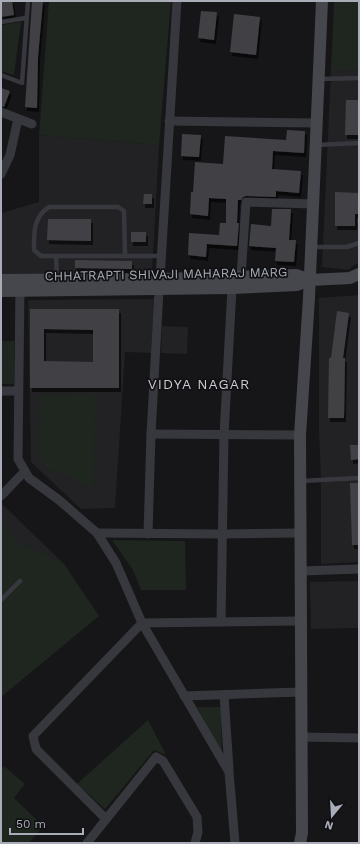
<svg xmlns="http://www.w3.org/2000/svg" width="360" height="844" font-family="'Work Sans',sans-serif">
	<style>
		.built { fill: #222225 }
		.green { fill: #1e261f }
		.building { fill: #404145; fill-rule: evenodd; filter: url(#shadow) }
		.lines { fill: none; stroke-linecap: round; stroke-linejoin: round }
		.lane { stroke: #37383d; stroke-width: 4.5 }
		.street { stroke: #37383d; stroke-width: 9 }
		.secondary { stroke: #45474d; stroke-width: 12 }
		.labels { text-anchor: middle; dominant-baseline: central; stroke-width: 3.5; stroke-linejoin: round; paint-order: stroke }
		.street-label { font-size: 13px; fill: #a8adb8; stroke: #111113 }
		.neighbourhood-label { font-size: 14px; letter-spacing: 1px; fill: #c9ccd4; stroke: #111113 }
	</style>
	<defs>
		<filter id="shadow"><feDropShadow dx="2" dy="4" stdDeviation="0" flood-color="#0009"/></filter>
	</defs>
	<rect width="100%" height="100%" fill="#161618"/>
	<g class="built">
		<polygon points="331,70 359,71 359,262 348,270 322,267"/>
		<polygon points="39,135 159,145 152,273 1,276 1,213 39,202"/>
		<polygon points="359,295 359,562 321,564 321,479 319,432 319,298"/>
		<polygon points="154,299 151,353 125,352 115,508 81,509 31,462 28,300"/>
		<polygon points="162,326 188,327 187,354 161,353"/>
		<polygon points="1,503 64,564 1,625"/>
		<polygon points="359,581 359,628 311,629 310,582"/>
	</g>
	<g class="green">
		<polygon points="49,1 171,1 159,145 39,135"/>
		<polygon points="334,1 359,1 359,71 331,70"/>
		<polygon points="21,22 14,75 1,71 1,25"/>
		<rect x="1" y="341" width="13" height="43"/>
		<polygon points="96,394 93,488 46,467 38,456 41,396"/>
		<polygon points="1,518 14,540 64,564 99,616 1,697"/>
		<polygon points="112,540 185,541 186,590 141,590 133,570"/>
		<polygon points="197,707 221,707 222,754"/>
		<polygon points="148,720 166,755 154,750 105,809 77,784"/>
		<polygon points="4,766 25,784 14,798 43,826 29,843 1,843 2,834 1,833 1,770"/>
	</g>
	<g class="building">
		<polygon points="12,1 14,15 1,17 1,2"/>
		<polygon points="32,1 43,1 38,57 37,108 25,107"/>
		<polygon points="201,11 217,12 214,40 198,38"/>
		<polygon points="234,14 260,17 256,55 230,52"/>
		<polygon points="1,88 10,91 4,107 1,106"/>
		<polygon points="346,100 359,100 359,135 345,135"/>
		<polygon points="287,130 305,131 304,153 273,151 272,169 301,171 299,193 276,191 276,197 246,196 243,197 241,200 238,200 237,223 239,223 237,246 207,244 206,257 188,255 189,233 219,235 220,223 226,223 226,199 209,198 208,216 190,214 191,192 193,192 195,162 223,164 225,136 286,140"/>
		<polygon points="182,134 201,135 199,157 181,156"/>
		<polygon points="335,192 359,193 359,214 355,214 355,226 335,226"/>
		<polygon points="144,194 152,194 152,204 143,204"/>
		<polygon points="272,209 291,209 289,240 296,240 294,262 275,261 276,248 249,246 251,224 271,226"/>
		<polygon points="48,219 91,219 91,241 47,240"/>
		<rect x="131" y="232" width="15" height="10"/>
		<polygon points="75,260 132,261 132,269 75,268"/>
		<path d="M30 309H119V388H30ZM44 329 93 330V362L44 361Z"/>
		<polygon points="337,311 349,313 343,358 345,358 344,418 328,418 329,358 331,358"/>
		<polygon points="350,445 359,445 359,459 351,460"/>
		<polygon points="350,483 359,483 359,545 352,545"/>
	</g>
	<g class="lines">
		<g class="lane">
			<polyline points="1,22 26,18"/>
			<polyline points="1,75 22,83 28,1"/>
			<polyline points="319,79 359,78"/>
			<polyline points="317,145 359,143"/>
			<polyline points="312,247 347,247 359,243"/>
			<path d="M125 255 124 211 118 207H49C33 217 34 233 34 250L41 256H161"/>
			<polyline points="56,256 57,280"/>
			<polyline points="301,481 359,478"/>
			<polyline points="1,600 20,581"/>
		</g>
		<g class="street">
			<polyline points="1,112 32,124"/>
			<polyline points="169,121 317,123"/>
			<polyline points="1,174 10,155 18,119"/>
			<polyline points="241,277 246,202 313,204"/>
			<polyline points="160,279 177,1"/>
			<polyline points="20,286 18,459 29,478 59,500 97,533 116,563 142,623 229,772 235,843"/>
			<polyline points="1,391 18,391"/>
			<polyline points="151,434 300,435"/>
			<polyline points="1,496 25,471"/>
			<polyline points="97,533 222,534 302,533"/>
			<polyline points="148,534 151,434 159,290"/>
			<polyline points="301,571 359,569"/>
			<polyline points="221,622 224,435 232,288"/>
			<polyline points="224,695 229,769"/>
			<polyline points="184,696 301,692"/>
			<polyline points="301,737 359,738"/>
			<polyline points="106,819 36,749 33,736 142,623 302,621"/>
			<polyline points="87,843 156,757 163,761 197,817 198,832 195,843"/>
		</g>
		<g class="secondary">
			<polyline points="1,280 160,279 296,275 310,280"/>
			<polyline points="1,291 232,288 297,285 310,280 350,278 359,274"/>
			<polyline points="300,843 302,833 300,435 309,298 322,1"/>
		</g>
	</g>
	<g class="labels">
		<g class="street-label">
			<text transform="translate(166 274) rotate(-1)">CHHATRAPTI SHIVAJI MAHARAJ MARG</text>
		</g>
		<g class="neighbourhood-label">
			<text x="199" y="384">VIDYA NAGAR</text>
		</g>
	</g>
	<rect width="360" height="844" fill="none" stroke="#a8adb8" stroke-width="4"/>
	<g transform="translate(332 816) rotate(198)" stroke="#111113" stroke-width="3" paint-order="stroke">
	<path d="M0-3L7 15L0 10L-7 15Z" fill="#a8adb8"/>
	<text y="-6" font-size="11" font-weight="bold" text-anchor="middle" fill="#a8adb8">N</text>
	</g>
	<path d="M10 828v6h73v-6" fill="none" stroke="#a8adb8" stroke-width="2"/>
	<text x="16" y="828" font-size="12" fill="#a8adb8" stroke="#111113" stroke-width="3" paint-order="stroke">50 m</text>
</svg>
